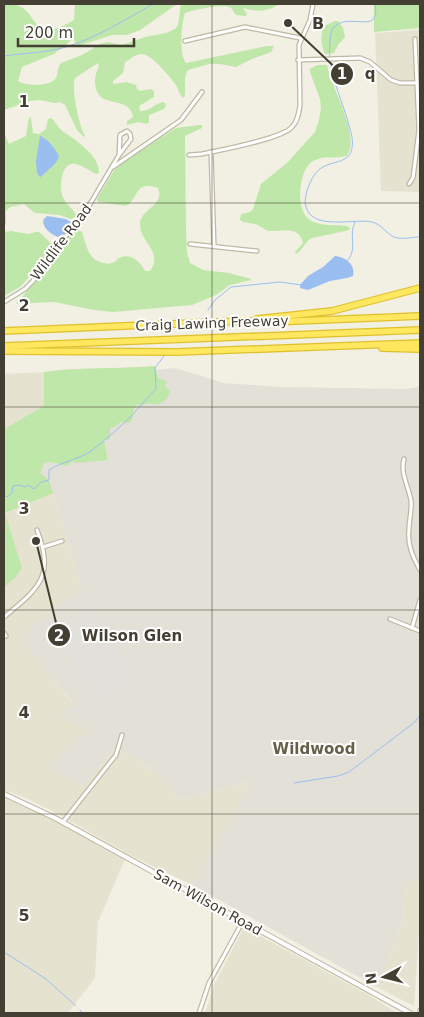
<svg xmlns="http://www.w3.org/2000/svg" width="424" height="1017" font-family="'DejaVu Sans',sans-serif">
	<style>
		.residential { fill: #e5e3d0 }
		.industrial { fill: #e3e0d7 }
		.green { fill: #bfe7a9 }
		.parking { fill: #e1e0db }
		.water { fill: #9bbef1 }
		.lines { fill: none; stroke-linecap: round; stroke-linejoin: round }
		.stream { stroke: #9bbef1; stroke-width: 1 }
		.minor-casing { stroke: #bdb9a5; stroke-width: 5.5 }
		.tertiary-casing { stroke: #bdb9a5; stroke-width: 6 }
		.motorway-casing { stroke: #dfc02e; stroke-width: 8 }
		.minor { stroke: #fff; stroke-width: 3 }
		.tertiary { stroke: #fff; stroke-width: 4 }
		.motorway { stroke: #ffe85f; stroke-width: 5.5 }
		.grid { fill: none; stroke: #433f32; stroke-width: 1; stroke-opacity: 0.55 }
		.labels { text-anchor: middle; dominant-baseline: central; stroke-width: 4; stroke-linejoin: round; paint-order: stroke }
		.street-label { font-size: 14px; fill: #433f32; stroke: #fff }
		.neighbourhood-label { font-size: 15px; font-weight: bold; fill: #66604a; stroke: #fff }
		.grid-label { font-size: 16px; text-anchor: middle; font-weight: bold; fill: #433f32; stroke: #fff; stroke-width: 4; stroke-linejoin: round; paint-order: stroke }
		.leader { fill: none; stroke: #433f32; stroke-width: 2 }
		.callout-dot { fill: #433f32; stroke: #fff; stroke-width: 2 }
		.mark-label { font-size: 15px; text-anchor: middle; font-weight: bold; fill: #fff }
		.callout-label { font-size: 15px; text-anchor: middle; font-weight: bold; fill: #433f32; stroke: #fff; stroke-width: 4; stroke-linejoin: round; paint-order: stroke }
	</style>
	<rect width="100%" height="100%" fill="#f1f0e2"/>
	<g class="residential">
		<polygon points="420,30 420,192 381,191 375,33"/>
		<polygon points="155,366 155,370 49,480 82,586 20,637 73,704 61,714 89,730 48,766 84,784 115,746 161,774 179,800 254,781 192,885 132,856 52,811 26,798 4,790 4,374 44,372 67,369 123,368"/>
		<polygon points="4,798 61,824 125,859 98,922 95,978 68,1013 4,1013"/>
		<polygon points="405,879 420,880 420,918 414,1006 377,987 403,920"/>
		<polygon points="244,927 367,994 397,1013 205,1013 214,985"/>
	</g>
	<polygon class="industrial" points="175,368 224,383 282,387 403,389 420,387 420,880 405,880 403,920 377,987 192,885 253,781 179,800 161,774 115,746 84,785 47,767 88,730 60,714 73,703 19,637 82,586 49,480 40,473 44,463 51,462 67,466 73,461 108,460 104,440 110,429 118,425 120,422 133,417 133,411 137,404 142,406 148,403 158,405 165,387 158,378 155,370"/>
	<g class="green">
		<path d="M4 4C44 1 23 50 74 20L75 4H177L140 30 127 35H112L78 46 74 41V38L54 54 22 67 18 81C25 86 51 87 56 78 58 73 57 68 61 63L82 55 100 44 107 42 122 45 145 37 166 33 175 29 178 25 181 4H279C268 12 256 12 243 8L247 14 246 16 236 15C234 13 233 10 231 8 225 3 193 10 185 13 181 23 179 55 186 63L267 46H274L271 52 252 59 236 67 220 64H209L188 70C182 79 187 89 184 98 179 96 179 90 176 85 170 77 153 56 143 54 136 53 131 59 125 62L123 73 113 81V84L126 82 136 85 137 89 140 91 151 89 154 91V97L139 106 140 111C149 112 155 103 164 102L166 105 164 109 149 115V122L147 124 138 122 127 125V121L133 117C130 101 116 104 104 99 93 94 93 75 99 67L98 63 75 78C71 89 79 126 85 136L84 137 77 130 65 105 60 102 55 103 40 100 30 101 4 110Z"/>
		<polygon points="374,4 420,4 420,28 374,32"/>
		<path d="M335 21H338L343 28 345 37 338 45 334 53 325 54C321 46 320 35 324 26Z"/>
		<path d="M317 65H327C331 88 361 135 347 156 335 159 324 155 313 161 298 170 295 211 310 220 321 227 335 224 347 226L350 228 349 230 345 231 312 238C305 241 303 250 296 254L295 252 303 243C299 225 282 232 269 231 264 230 260 225 255 224 251 223 246 223 243 222L240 220 241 214 250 212 253 209 261 184 288 162 315 132 319 120 321 108 320 99 310 72V69Z"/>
		<path d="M29 117 31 118 33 133 39 134 46 129 48 119 51 118C55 121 57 126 61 130 74 139 100 155 99 173L96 174C90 171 78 162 71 164 60 167 59 191 64 199 67 205 73 209 76 215L75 217 71 219 59 215 35 213 24 204 10 207 6 211V224L4 226V133L9 144 26 136Z"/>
		<path d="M199 125H202V128L185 136 186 230 187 252 190 263 203 270 229 273 251 279V280L230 285 216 295 192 305 113 312 94 310 54 302 16 304 33 284 51 256 76 229 82 232C85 241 87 252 93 258 98 262 107 265 112 263 115 262 116 260 119 258 130 252 141 262 145 271H150C164 252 139 241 140 224 140 209 165 206 158 188 134 179 139 199 126 206L98 202 97 199 115 169 126 160 176 128Z"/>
		<polygon points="11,231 28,234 36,232 39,232 52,244 29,277 20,287 4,296 4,232"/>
		<path d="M155 366 158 378 167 381 165 387 170 391 167 399 158 405 148 403 142 406 137 404 133 411V417L130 423 120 422 118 425 110 429V439L104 440 108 460 75 463 73 461 67 466 51 462 44 463 40 473 49 480 53 493 5 513 22 568 15 578 4 587V429L44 406V372C81 367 118 369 155 366Z"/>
	</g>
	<polygon class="parking" points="87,613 137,674 104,702 54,640"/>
	<g class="water">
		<path d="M40 136C48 139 56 149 59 157 56 165 47 170 42 176L40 177 37 173 36 161Z"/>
		<path d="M47 216 66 219 74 224 65 233 58 237C51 234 43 229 43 220Z"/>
		<path d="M335 256C345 257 356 264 353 276L347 278 330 281 308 290 300 288V285L308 276 323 267Z"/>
	</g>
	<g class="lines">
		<g class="stream">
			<path d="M375 4C376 11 377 16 371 21 360 24 344 17 334 27 331 30 330 37 330 41 327 68 339 93 347 118 349 127 354 138 352 148 350 163 333 161 323 167 315 171 311 180 308 188 306 194 304 201 306 207 313 231 354 218 372 222 381 224 386 233 394 237 403 240 411 237 420 237"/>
			<path d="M4 56C24 53 45 53 66 47 96 38 125 20 153 4"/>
			<path d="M348 260C358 248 348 235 355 222"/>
			<polyline points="208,310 215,300 231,287 280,282 301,285"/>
			<path d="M4 495 7 497 12 493 13 486 19 485 25 487 28 485 34 489 41 482 49 480V470C62 462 79 459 91 451 105 440 120 428 132 415 141 406 147 397 156 389L155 368 164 356"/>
			<polyline points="294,783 338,776 349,772 415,722 420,715"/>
			<polyline points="4,952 46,979 76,1006"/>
			<polyline points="80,1010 82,1013"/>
		</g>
		<g class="minor-casing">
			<g id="minor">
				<polyline points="185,41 245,27 300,38"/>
				<polyline points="298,60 360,58 370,62 391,80 400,83 417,83"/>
				<polyline points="211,152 214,246"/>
				<path d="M189 155 202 154C220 150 282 139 292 127 298 121 299 112 300 105L299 45 310 20 313 4"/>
				<polyline points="113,167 181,120 202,92"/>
				<polyline points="409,184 413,178 419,130 415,39"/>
				<polyline points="190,244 257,251"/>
				<polyline points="4,302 25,289 33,281 48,255 80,221 119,155 120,135 127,131 130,134 131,139 119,155"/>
				<path d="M404 459C400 474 409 487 411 501 412 511 409 520 409 529 407 545 413 557 420 570"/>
				<polyline points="43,547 62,541"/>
				<path d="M4 617C39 588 55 577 37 530"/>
				<polyline points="390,619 420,631"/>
				<polyline points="412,628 420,600"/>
				<polyline points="4,633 6,636"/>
				<polyline points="63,822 116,755 122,735"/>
				<polyline points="199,1013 209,983 243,921"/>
				<polyline points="420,1013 420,1010"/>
			</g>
		</g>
		<g class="tertiary-casing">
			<polyline id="tertiary" points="4,794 55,818 410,1013"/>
		</g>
		<g class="motorway-casing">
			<g id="motorway">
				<polyline points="257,319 332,311 420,288"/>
				<polyline points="4,331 195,323 245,321 271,322 420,316"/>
				<polyline points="4,346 420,330"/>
				<polyline points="382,348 420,349"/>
				<polyline points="4,351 177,352 420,343"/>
			</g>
		</g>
		<use href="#minor" class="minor"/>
		<use href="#tertiary" class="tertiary"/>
		<use href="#motorway" class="motorway"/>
	</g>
	<path class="grid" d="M212 4V1013M4 203H420M4 407H420M4 610H420M4 814H420"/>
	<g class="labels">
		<g class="street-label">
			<text transform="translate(61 242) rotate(-53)">Wildlife Road</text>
			<text transform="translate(212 323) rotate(-2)">Craig Lawing Freeway</text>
			<text transform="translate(208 902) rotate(29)">Sam Wilson Road</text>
		</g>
		<g class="neighbourhood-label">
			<text x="314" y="749">Wildwood</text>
		</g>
	</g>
	<g class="grid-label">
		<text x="318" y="29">B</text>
		<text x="24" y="107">1</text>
		<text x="24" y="311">2</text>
		<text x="24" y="514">3</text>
		<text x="24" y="718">4</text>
		<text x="24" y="921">5</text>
	</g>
	<path class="leader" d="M288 23L342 74M36 541L59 635"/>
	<g class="callout-dot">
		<circle cx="288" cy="23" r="5"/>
		<circle cx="36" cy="541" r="5"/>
		<circle cx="342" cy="74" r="12"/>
		<circle cx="59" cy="635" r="12"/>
	</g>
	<g class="mark-label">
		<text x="342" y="79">1</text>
		<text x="59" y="641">2</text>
	</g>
	<g class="callout-label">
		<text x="370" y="79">q</text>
		<text x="132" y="641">Wilson Glen</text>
	</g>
	<rect width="424" height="1017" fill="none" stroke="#433f32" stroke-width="10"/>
	<g transform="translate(384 977) rotate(263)" stroke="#ffffff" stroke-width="4" paint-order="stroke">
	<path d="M0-4L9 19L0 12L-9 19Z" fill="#433f32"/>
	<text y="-8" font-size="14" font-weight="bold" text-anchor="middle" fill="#433f32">N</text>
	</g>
	<path d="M18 38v8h116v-8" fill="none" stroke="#433f32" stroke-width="2.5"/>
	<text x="25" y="38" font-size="15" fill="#433f32" stroke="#ffffff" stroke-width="4" paint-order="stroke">200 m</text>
</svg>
